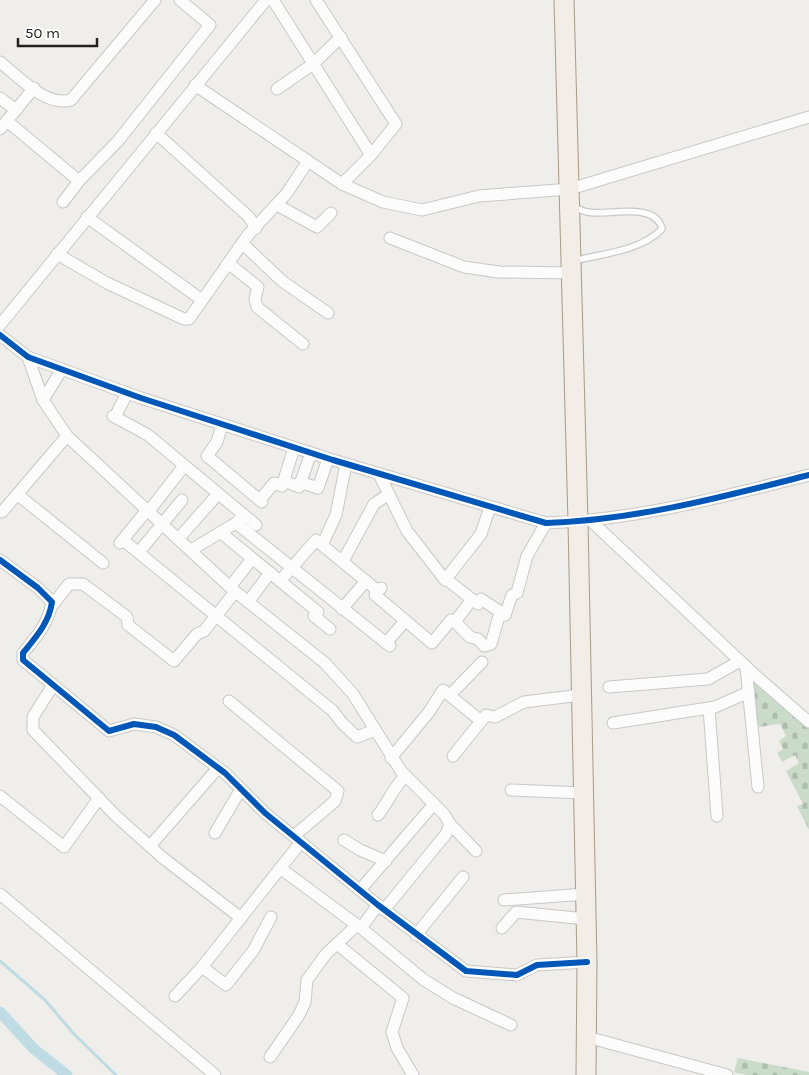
<svg xmlns="http://www.w3.org/2000/svg" width="809" height="1075" font-family="Karla,sans-serif">
	<style>
		.cemetery { fill: url(#cemetery-stones) }
		.lines { fill: none; stroke-linecap: round; stroke-linejoin: round }
		.stream { stroke: #bfdbe3; stroke-width: 3 }
		.canal { stroke: #bfdbe3; stroke-width: 11 }
		.lane-casing { stroke: #c9c8c7; stroke-width: 8 }
		.street-casing { stroke: #c9c8c7; stroke-width: 13 }
		.primary-casing { stroke: #a79c86; stroke-width: 21 }
		.lane { stroke: #fdfcfc; stroke-width: 5.5 }
		.street { stroke: #fdfcfc; stroke-width: 11 }
		.primary { stroke: #f3ede7; stroke-width: 19 }
		.cycleway-casing { stroke: #fff; stroke-width: 9 }
		.cycleway { stroke: #0057b8; stroke-width: 6 }
	</style>
	<defs>
		<pattern id="cemetery-stones" width="16" height="16" patternUnits="userSpaceOnUse" patternTransform="scale(1.25)"><rect width="16" height="16" fill="#cadbca"/><path d="M2 7V4a2 2 0 0 1 4 0v3zM10 15v-3a2 2 0 0 1 4 0v3z" fill="#adbcad"/></pattern>
	</defs>
	<rect width="100%" height="100%" fill="#f0eeeb"/>
	<g class="cemetery">
		<polygon points="761,675 809,718 809,830 797,806 803,804 786,771 799,763 795,755 782,762 777,753 783,749 779,741 786,736 780,724 759,727 751,688"/>
		<polygon points="738,1058 809,1072 809,1075 746,1075 734,1072"/>
	</g>
	<g class="lines">
		<polyline class="stream" points="0,961 45,1000 74,1034 116,1075"/>
		<polyline class="canal" points="0,1012 34,1049 67,1075"/>
		<g class="lane-casing">
			<path id="lane" d="M572 206C577 208 582 211 587 212 608 216 656 201 662 229 641 251 601 254 573 261"/>
		</g>
		<g class="street-casing">
			<g id="street">
				<polyline points="273,0 371,155"/>
				<polyline points="316,0 396,124 371,155 342,184"/>
				<path d="M0 62C19 77 46 107 71 100L155 0"/>
				<polyline points="195,85 342,184 383,202 422,210 479,196 570,189 809,117"/>
				<polyline points="277,89 313,64 341,37"/>
				<polyline points="0,98 16,110"/>
				<polyline points="7,121 79,181"/>
				<polyline points="0,129 34,88"/>
				<polyline points="156,133 249,217 256,228"/>
				<polyline points="63,202 79,181 118,141 210,25 180,0"/>
				<polyline points="277,205 317,227 331,213"/>
				<polyline points="87,217 202,300"/>
				<polyline points="390,238 464,267 499,272 572,273"/>
				<polyline points="242,243 282,281 328,313"/>
				<polyline points="57,254 107,283 184,319 189,319 248,235 287,193 308,161"/>
				<polyline points="228,263 258,287 255,299 257,307 303,344"/>
				<polyline points="0,325 266,0"/>
				<path d="M0 335 28 357 141 398 333 460 546 523C636 520 722 497 809 475"/>
				<polyline points="28,357 43,400 67,436 232,589 325,663 353,694 401,771 444,814 450,824 446,834 384,910"/>
				<polyline points="43,400 62,369"/>
				<polyline points="113,416 148,435 256,525"/>
				<polyline points="115,417 127,393"/>
				<polyline points="222,425 217,442 207,456 262,502"/>
				<polyline points="379,474 407,531 445,580 481,534 490,507"/>
				<polyline points="284,481 299,487 311,453"/>
				<polyline points="300,482 318,488 328,459"/>
				<polyline points="18,495 103,563"/>
				<polyline points="260,500 274,483 282,486 294,448"/>
				<polyline points="149,511 184,466"/>
				<polyline points="2,512 67,436"/>
				<polyline points="590,520 756,676 809,722"/>
				<polyline points="236,523 390,646"/>
				<polyline points="220,532 318,612 314,616 330,629"/>
				<polyline points="179,538 218,494"/>
				<polyline points="123,540 333,711 342,723 357,737 375,730"/>
				<polyline points="120,543 148,509"/>
				<polyline points="323,543 336,515 346,464"/>
				<polyline points="191,550 236,523 240,519"/>
				<polyline points="139,552 182,500"/>
				<path d="M0 560 38 588 52 602C49 623 36 637 23 653V660L109 731 134 724 156 727 174 735 225 773 265 813 378 905 466 971 517 975 537 965 587 962"/>
				<polyline points="343,561 374,504 389,494"/>
				<polyline points="446,579 478,604 481,599 505,615"/>
				<polyline points="280,581 316,540 378,591"/>
				<polyline points="230,587 252,559"/>
				<polyline points="381,588 375,595 432,643 451,620 455,622 472,599"/>
				<polyline points="248,602 270,573"/>
				<polyline points="51,607 69,584 83,584 127,617 128,625 174,661 197,634 204,631 235,592"/>
				<polyline points="342,609 366,581"/>
				<polyline points="455,622 470,637 478,639 484,646 491,644 499,616 505,615 512,595 517,593 527,556 546,523"/>
				<polyline points="386,643 405,621"/>
				<polyline points="746,667 758,787"/>
				<polyline points="53,685 33,717 33,730 116,816 163,858 241,918"/>
				<polyline points="609,687 708,679 740,661"/>
				<polyline points="450,695 482,662"/>
				<polyline points="229,701 338,791 335,801 294,836"/>
				<polyline points="709,708 717,816"/>
				<polyline points="613,723 715,707 749,692"/>
				<polyline points="453,756 486,715 495,717 524,702 581,695"/>
				<polyline points="391,758 429,712 443,690 481,721"/>
				<polyline points="511,790 583,793"/>
				<polyline points="0,796 64,847 99,798"/>
				<path d="M378 815C388 802 394 787 405 776"/>
				<polyline points="450,824 476,851"/>
				<polyline points="215,833 241,789"/>
				<polyline points="344,840 360,850 386,861"/>
				<polyline points="150,846 218,768"/>
				<polyline points="280,868 361,928 424,980 453,998 511,1025"/>
				<polyline points="360,890 434,804"/>
				<polyline points="0,894 215,1075"/>
				<polyline points="504,900 586,894"/>
				<polyline points="361,928 378,905"/>
				<polyline points="502,928 516,912 586,919"/>
				<polyline points="416,935 463,877"/>
				<polyline points="337,944 403,998 392,1032 397,1048 413,1075"/>
				<polyline points="202,967 226,985 253,951 271,917"/>
				<polyline points="175,996 202,967 301,842"/>
				<polyline points="587,1037 727,1075"/>
				<polyline points="270,1057 299,1015 305,1002 307,980 326,954 357,925"/>
			</g>
		</g>
		<g class="primary-casing">
			<polyline id="primary" points="564,0 578,522 587,962 586,1075"/>
		</g>
		<use href="#lane" class="lane"/>
		<use href="#street" class="street"/>
		<use href="#primary" class="primary"/>
		<g class="cycleway-casing">
			<g id="cycleway">
				<path d="M0 335 28 357 141 398 333 460 546 523C636 520 722 497 809 475"/>
				<path d="M0 560 38 588 52 602C49 623 36 637 23 653V660L109 731 134 724 156 727 174 735 225 773 265 813 378 905 466 971 517 975 537 965 587 962"/>
			</g>
		</g>
		<use href="#cycleway" class="cycleway"/>
	</g>
	<path d="M18 38v8h79v-8" fill="none" stroke="#222222" stroke-width="2.5"/>
	<text x="25" y="38" font-size="15" fill="#222222" stroke="#ffffff" stroke-width="4" paint-order="stroke">50 m</text>
</svg>
